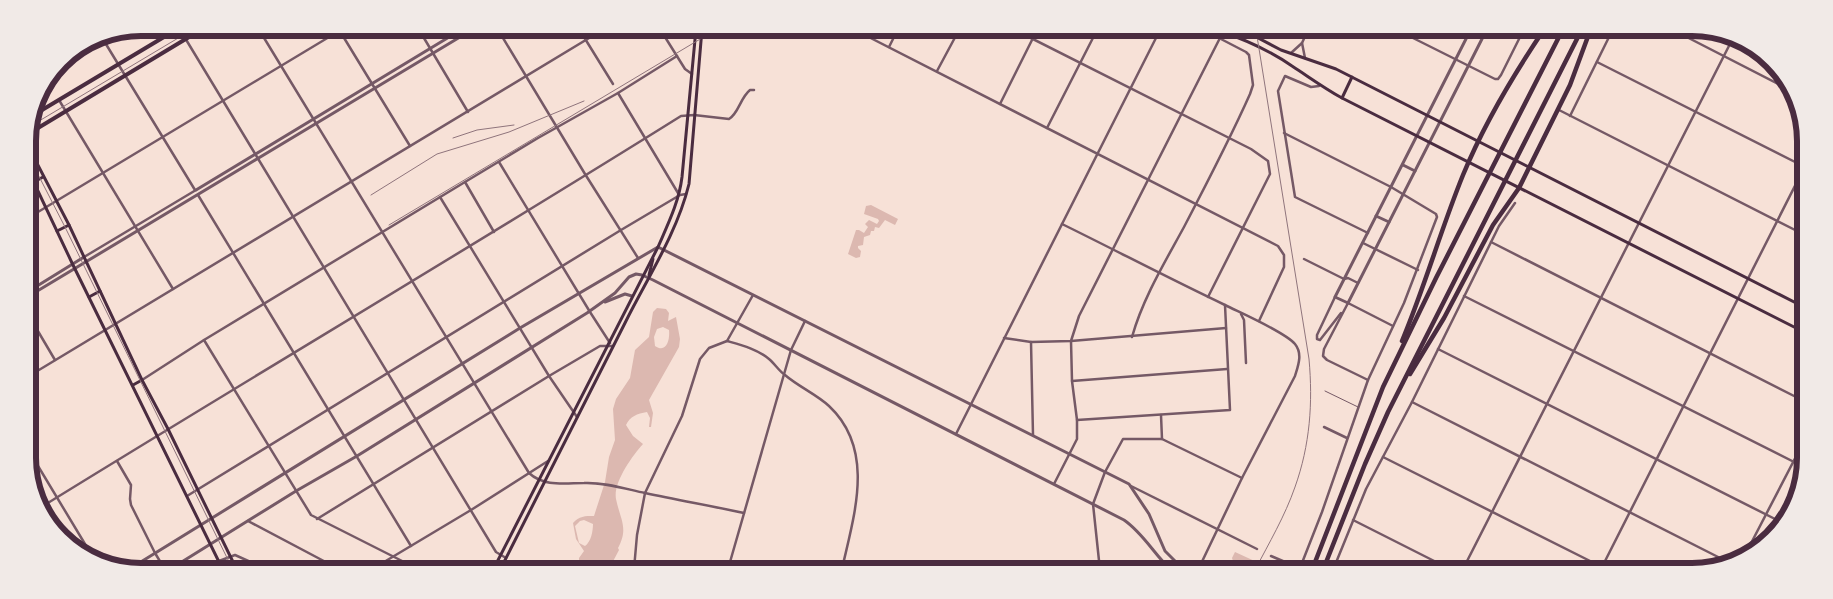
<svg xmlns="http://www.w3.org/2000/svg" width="1833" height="599" font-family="'PT Sans Narrow',sans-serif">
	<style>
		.water { fill: #dcb8b0; fill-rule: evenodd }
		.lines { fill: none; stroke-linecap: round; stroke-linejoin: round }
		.service { stroke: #755966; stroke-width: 1 }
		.minor { stroke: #755966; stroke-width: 2.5 }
		.tertiary { stroke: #755966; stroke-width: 3 }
		.secondary { stroke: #4a2c40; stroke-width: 3 }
		.primary { stroke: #4a2c40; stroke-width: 4 }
		.motorway { stroke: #4a2c40; stroke-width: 4.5 }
		.tram { stroke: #8f747c; stroke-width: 1 }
		.rail { stroke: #8f747c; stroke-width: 1 }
		.rim { fill: none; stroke: #4a2c40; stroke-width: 6 }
	</style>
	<rect width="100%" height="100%" fill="#f7e1d7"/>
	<g class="water">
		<polygon points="871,205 898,219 895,225 885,220 879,228 875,227 874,231 871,231 870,235 864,237 863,245 858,246 858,248 861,251 860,257 856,258 848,254 856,230 859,230 864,233 868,227 865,224 869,220 877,224 879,221 878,219 864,214 866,206"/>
		<path d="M657 308 666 309 669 313 668 321 676 317 680 339 679 347 649 400 653 413 651 427H649L650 418 647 412C637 414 630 416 626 425L633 436 643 444C632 456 613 483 616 499 620 519 629 528 618 548L619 550 609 569H579V558L584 551 576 539 573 523C579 516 585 516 594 516L605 482 609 457 615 440 613 409 616 399 630 378 635 350 649 337 653 312ZM663 327 669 330C670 339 667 354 655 346L654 337 657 329ZM584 520 593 524C593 531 591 542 585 546L579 543 575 526 580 521Z"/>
		<polygon points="1235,552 1274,570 1236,570 1232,558"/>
	</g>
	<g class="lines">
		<polyline class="service" points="1325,391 1358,407"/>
		<g class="minor">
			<polyline points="179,28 496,552 506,558"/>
			<path d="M258 28 529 473C544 487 565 483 584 483 604 482 626 489 645 493 678 500 711 506 744 513"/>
			<polyline points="338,28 410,146"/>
			<polyline points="418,28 468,112"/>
			<polyline points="497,28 585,174 638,258"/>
			<polyline points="579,29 613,84"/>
			<polyline points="660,29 685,69 692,74"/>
			<polyline points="853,29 1278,246 1284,255 1284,267 1259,321"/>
			<polyline points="1015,30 1251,149 1268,161 1270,174 1208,297"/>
			<polyline points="1399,31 1495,79 1498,79 1501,75 1519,39 1520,35 1517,31"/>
			<polyline points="1675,31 1788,89"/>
			<polyline points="101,36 195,190"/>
			<polyline points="1302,43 1305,58"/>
			<polyline points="889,47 898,29"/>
			<polyline points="1291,53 1302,43 1308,30"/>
			<polyline points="1597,62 1803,166"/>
			<polyline points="937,71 959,30"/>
			<polyline points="1319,86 1311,87 1285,76 1278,91 1295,197 1368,233"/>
			<polyline points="618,93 678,193"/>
			<polyline points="59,100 173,289"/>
			<polyline points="1000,104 1037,30"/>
			<polyline points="1559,110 1803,234"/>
			<polyline points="1570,116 1612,31"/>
			<polyline points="1047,128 1097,30"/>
			<polyline points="1284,133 1391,187 1436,214 1437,217 1404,303 1368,380 1322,512 1300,568"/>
			<polyline points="499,162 590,312 610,343"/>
			<polyline points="465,182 494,232"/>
			<polyline points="198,195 411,546"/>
			<polyline points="440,197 549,376 577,417"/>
			<polyline points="28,218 344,28"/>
			<path d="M1062 224C1117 251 1170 279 1225 305 1241 313 1285 332 1295 344 1303 354 1298 366 1295 376L1242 478 1198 570"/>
			<polyline points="1491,242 1802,400"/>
			<polyline points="1363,243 1418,270"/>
			<polyline points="84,257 196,190"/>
			<polyline points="1304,259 1344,279 1348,278 1358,283"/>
			<polyline points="1464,296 1802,466"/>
			<polyline points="1335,297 1317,335 1317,339 1320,340 1341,313"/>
			<polyline points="1348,303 1324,349 1323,356 1327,360 1368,380"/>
			<polyline points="1348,303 1393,326"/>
			<polyline points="1241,314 1244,320 1246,363"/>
			<polyline points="29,316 55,360"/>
			<path d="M1132 337C1143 298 1165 262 1184 227 1207 183 1230 139 1250 94L1253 85 1249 55 1246 52 1219 38"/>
			<polyline points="1004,338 1031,342 1071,341 1226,328"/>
			<polyline points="204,340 311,515 416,568"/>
			<path d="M727 341C741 345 757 349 769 359 775 364 779 371 785 375 799 387 816 394 829 406 876 450 854 515 842 569"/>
			<polyline points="1031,342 1033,435"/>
			<polyline points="1438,349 1779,521"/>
			<polyline points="29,376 604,29"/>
			<polyline points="142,380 204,340 465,182 538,138 618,93 677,56"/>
			<polyline points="1072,381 1227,369"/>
			<polyline points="1412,402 1726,561"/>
			<polyline points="1161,415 1162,439"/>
			<polyline points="1077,420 1230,410 1225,305"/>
			<polyline points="1324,427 1347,438"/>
			<polyline points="956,434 1160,30"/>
			<polyline points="29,451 91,554"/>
			<polyline points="1383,457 1610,571"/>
			<polyline points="117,461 131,485 130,499 131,505 155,553 164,568"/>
			<polyline points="1054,484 1077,439 1077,420 1072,381 1071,341 1079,316 1223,32"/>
			<polyline points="1131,486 1257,549"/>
			<polyline points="187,496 621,230 680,195 686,194"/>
			<path d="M43 506C255 375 470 248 681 116L694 115 729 119C739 113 740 98 750 90H754"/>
			<polyline points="317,519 549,376 600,346 613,346"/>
			<polyline points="1353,520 1454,571"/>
			<polyline points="248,521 337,568"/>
			<polyline points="1746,553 1802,445"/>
			<polyline points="1271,556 1304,570"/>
			<polyline points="219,561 235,555 264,568"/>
			<polyline points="374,568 471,510 548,461"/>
			<polyline points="634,569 637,535 645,493 682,416 700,359 709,348 727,341 753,295"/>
			<polyline points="728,569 791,350 805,321"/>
			<polyline points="1100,570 1093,504 1105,472 1123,439 1162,439 1242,478"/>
			<polyline points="1333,570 1366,489 1412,402 1499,226 1515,203"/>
			<polyline points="1462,571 1733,38"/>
			<polyline points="1600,571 1803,170"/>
		</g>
		<g class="tertiary">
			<polyline points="1470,31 1335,297 1348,303 1486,31"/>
			<polyline points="1403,165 1415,171"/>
			<polyline points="196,190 464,28"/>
			<polyline points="1376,216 1389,222"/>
			<polyline points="29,291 84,257"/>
			<polyline points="29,296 475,28"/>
			<polyline points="605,302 625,294 632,296"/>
			<polyline points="131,568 520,328 658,247 1129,484 1149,514 1165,551 1184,570"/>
			<path d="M172 568 296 491 357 456 587 313 615 293 629 277 636 274 642 275 653 280 1124 520C1143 533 1154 554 1171 570"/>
		</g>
		<g class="secondary">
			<path d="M1217 30C1244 39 1269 50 1292 66 1309 77 1324 88 1342 98L1802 331"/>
			<polyline points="1243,30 1281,50 1336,69 1802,306"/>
			<polyline points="1342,98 1352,77"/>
			<polyline points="28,146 69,225 142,380 168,429 236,568"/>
			<polyline points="28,170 73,265 222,568"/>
			<polyline points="34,182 43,177"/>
			<polyline points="57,231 69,225"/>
			<polyline points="649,275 653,259"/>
			<polyline points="89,297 100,291"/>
			<polyline points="133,385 142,380"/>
			<path d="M494 568 658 247C668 224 679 202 682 177L696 29"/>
			<path d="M501 568C542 486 584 404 626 321 648 277 677 233 689 184L702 29"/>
		</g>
		<g class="primary">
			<polyline points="32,116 179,28"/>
			<polyline points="28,134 204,28"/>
		</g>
		<g class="motorway">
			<path d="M1402 341C1425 286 1441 229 1463 175 1484 124 1512 77 1543 31"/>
			<polyline points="1410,374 1444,318 1493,225 1519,188 1570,85 1590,31"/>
			<polyline points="1312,570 1383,387 1436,278 1562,31"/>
			<polyline points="1323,570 1365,464 1388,412 1581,31"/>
		</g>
		<g class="tram">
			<polyline points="29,127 195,28"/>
			<polyline points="28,155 65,227 232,568"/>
		</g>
		<g class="rail">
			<polyline points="453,138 477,130 514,125"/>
			<polyline points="371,195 437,154 509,132 584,101"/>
			<polyline points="389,225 717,29"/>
			<path d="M1255 570C1269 543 1285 516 1295 487 1310 445 1313 403 1309 359L1256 30"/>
		</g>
	</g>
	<path d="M0 0H1833V599H0ZM141 36H1692A105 105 0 0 1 1797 141V458A105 105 0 0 1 1692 563H141A105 105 0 0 1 36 458V141A105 105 0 0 1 141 36Z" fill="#f1eae7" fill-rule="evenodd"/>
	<path class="rim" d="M141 36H1692A105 105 0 0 1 1797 141V458A105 105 0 0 1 1692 563H141A105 105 0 0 1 36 458V141A105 105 0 0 1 141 36Z"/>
</svg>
